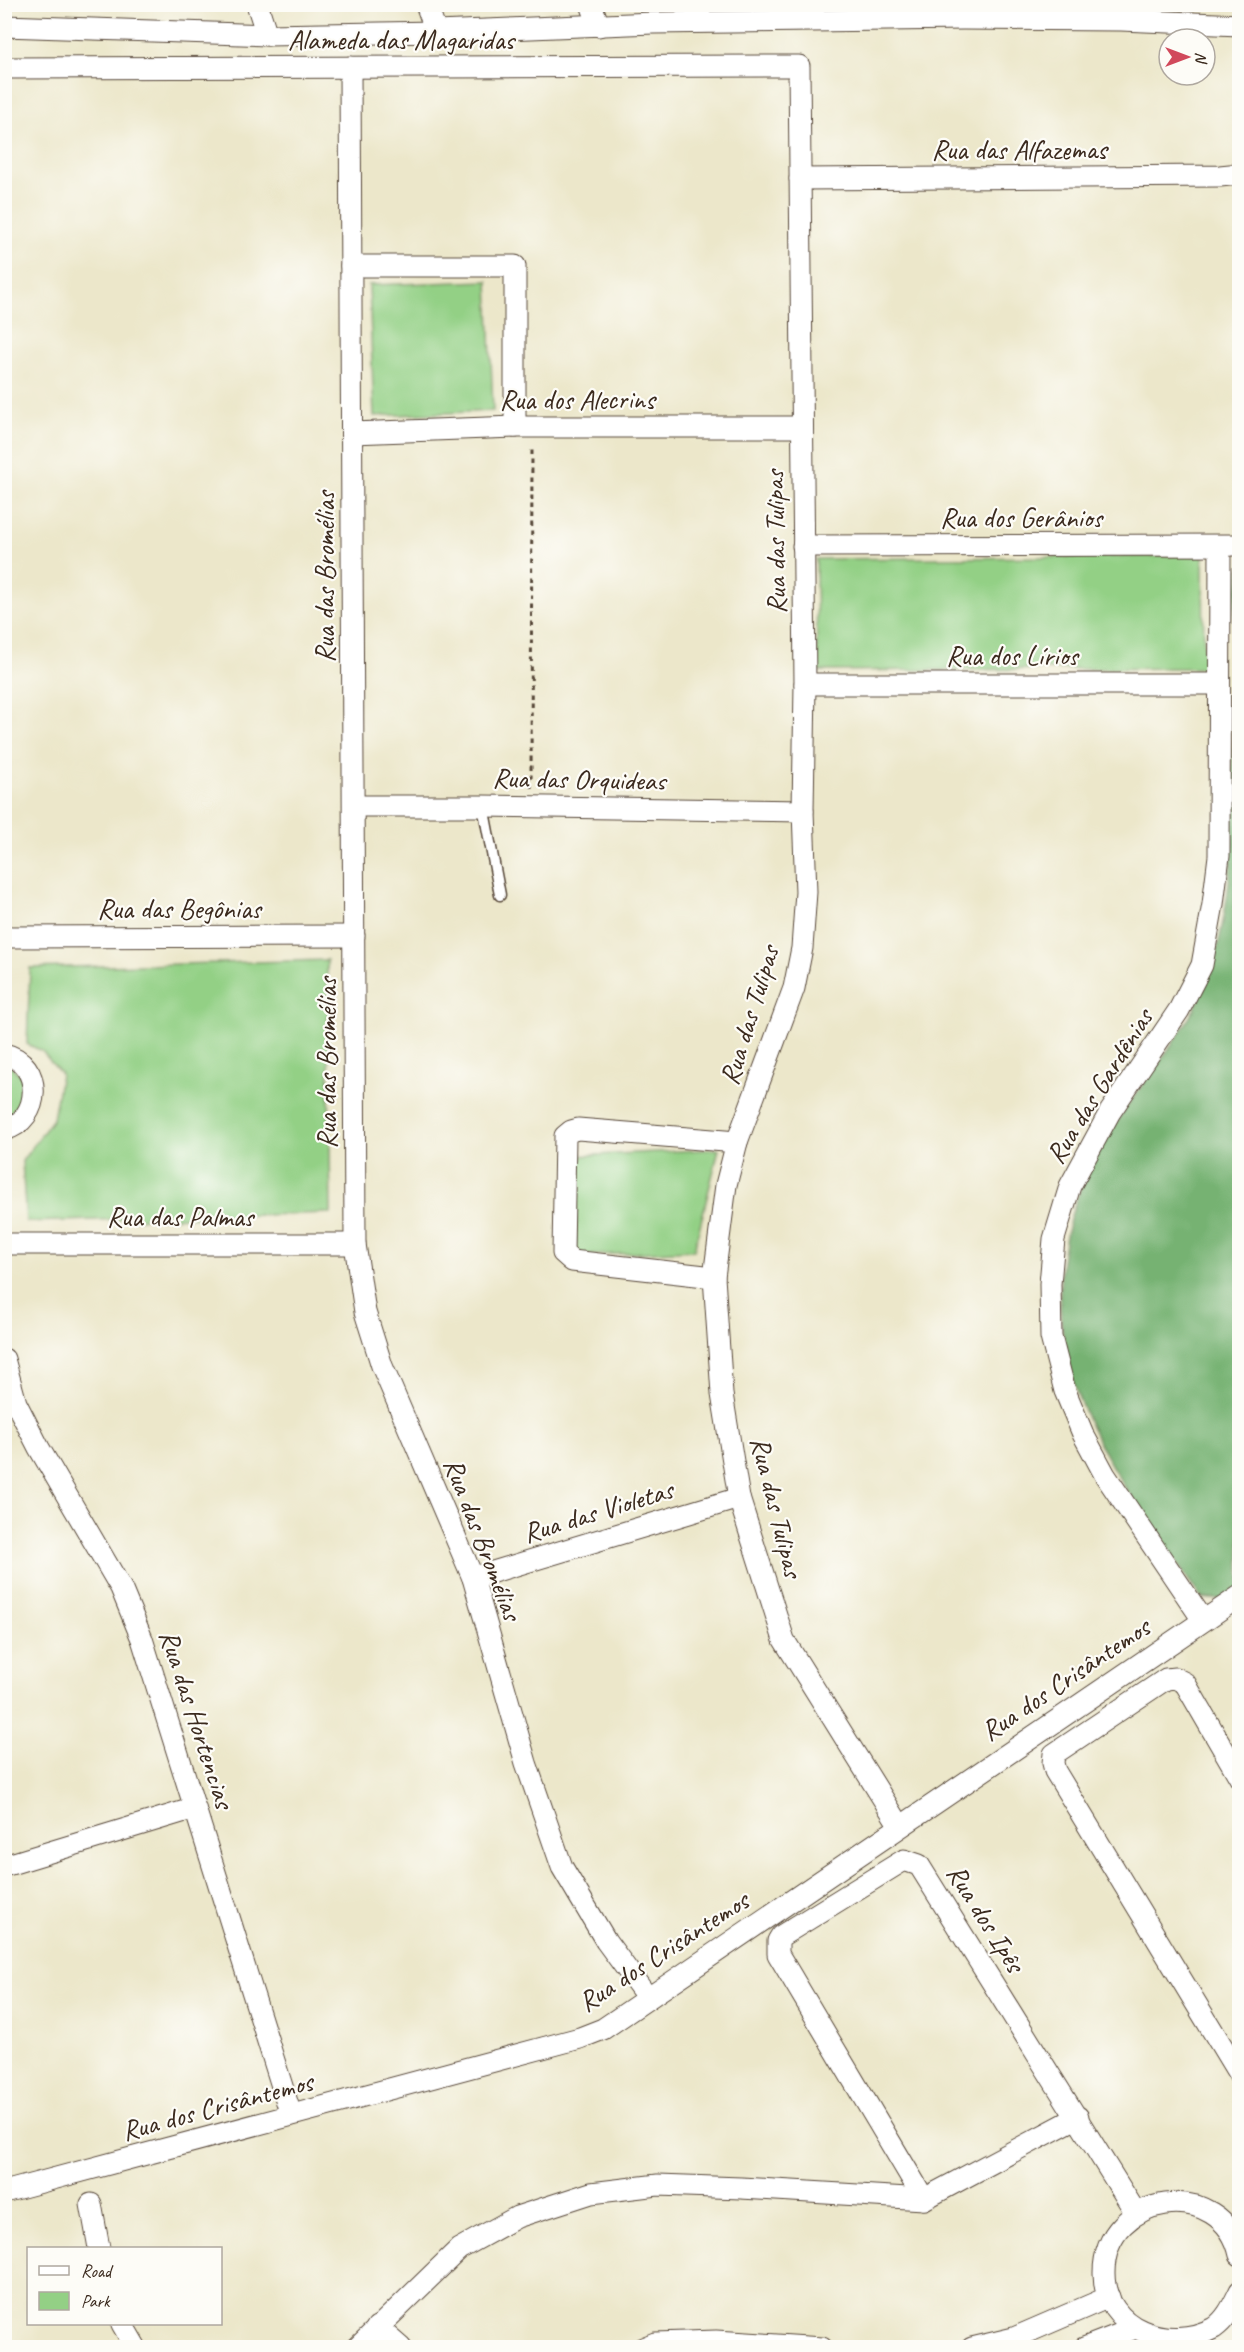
<svg xmlns="http://www.w3.org/2000/svg" width="1244" height="2352" font-family="Caveat,sans-serif">
	<style>
		.green { fill: #93d085; stroke: #677d52; stroke-width: 1.5 }
		.forest { fill: #76b272; stroke: #586e48; stroke-width: 1.5 }
		.lines { fill: none; stroke-linecap: round; stroke-linejoin: round }
		.lane-casing { stroke: #564638; stroke-width: 13 }
		.street-casing { stroke: #564638; stroke-width: 23 }
		.path { stroke: #564638; stroke-width: 3; stroke-dasharray: 4.5 4.5; stroke-linecap: butt }
		.lane { stroke: #fff; stroke-width: 10 }
		.street { stroke: #fff; stroke-width: 21 }
		.labels { text-anchor: middle; dominant-baseline: central; stroke-width: 4.5; stroke-linejoin: round; paint-order: stroke }
		.street-label { font-size: 28px; fill: #3b2a1e; stroke: #fdfcf7 }
	</style>
	<rect width="100%" height="100%" fill="#fdfcf7"/>
	<filter id="ink" filterUnits="userSpaceOnUse"><feTurbulence type="fractalNoise" baseFrequency=".0167" numOctaves="2"/><feDisplacementMap in="SourceGraphic" scale="12" xChannelSelector="R" yChannelSelector="G"/><feConvolveMatrix kernelMatrix="1 2 1 2 8 2 1 2 1" color-interpolation-filters="sRGB"/></filter>
	<filter id="wash" filterUnits="userSpaceOnUse"><feTurbulence type="fractalNoise" baseFrequency=".008" numOctaves="4" result="noise"/><feDisplacementMap in="SourceGraphic" scale="24" xChannelSelector="R" yChannelSelector="G"/><feGaussianBlur stdDeviation="1.35" result="paint"/><feColorMatrix in="noise" values="0 0 0 0 0 0 0 0 0 0 0 0 0 0 0 0 0 1.4 0 .05"/><feComposite in="paint" operator="in"/></filter>
	<g filter="url(#wash)">
		<rect width="100%" height="100%" fill="#ece7ca"/>
		<g class="green">
			<polygon points="488,281 493,411 374,416 369,285"/>
			<polygon points="1203,556 1204,668 817,671 816,559"/>
			<polygon points="327,960 331,1213 26,1222 22,1161 53,1119 61,1074 42,1051 27,1044 30,968"/>
			<polygon points="4,1063 9,1064 23,1078 23,1106 4,1121"/>
			<polygon points="719,1149 694,1250 576,1256 575,1156"/>
		</g>
		<path class="forest" d="M1239 568 1240 1587 1221 1600 1201 1598C1163 1542 1120 1488 1091 1427 1055 1352 1049 1267 1080 1190 1088 1168 1109 1134 1122 1114 1143 1082 1169 1052 1189 1018 1217 972 1226 914 1231 862L1235 570Z"/>
	</g>
	<g filter="url(#ink)">
		<g class="lines">
			<g class="lane-casing">
				<polyline id="lane" points="483,806 500,895"/>
			</g>
			<g class="street-casing">
				<g id="street">
					<polyline points="257,4 267,35"/>
					<polyline points="426,4 436,32"/>
					<polyline points="591,4 599,26"/>
					<polyline points="4,26 267,35 436,32 653,23 963,19 1121,20 1240,25"/>
					<polyline points="350,67 355,1244 365,1312 382,1366 473,1578 526,1763 562,1867 606,1941 648,1998"/>
					<polyline points="4,68 799,66 805,684 803,811 806,892 802,948 794,988 737,1142 726,1185 714,1277 722,1394 739,1498 784,1640 900,1826"/>
					<polyline points="800,179 1220,176 1240,174"/>
					<polyline points="351,266 515,266 515,427"/>
					<polyline points="352,433 515,427 802,427"/>
					<polyline points="803,546 1240,545"/>
					<polyline points="805,684 1219,684"/>
					<polyline points="354,806 483,806 803,811"/>
					<polyline points="4,937 354,936"/>
					<path d="M4 1054C44 1062 42 1121 4 1130"/>
					<polyline points="4,1244 355,1244"/>
					<polyline points="714,1277 572,1261 563,1253 565,1136 571,1131 578,1129 737,1142"/>
					<polyline points="4,1359 16,1403 39,1448 121,1588 142,1639 291,2115"/>
					<polyline points="473,1578 739,1498"/>
					<polyline points="1203,1620 1105,1475 1083,1434 1065,1391 1051,1337 1050,1284 1054,1239 1070,1186 1110,1112 1179,1010 1202,965 1213,904 1219,856 1220,546"/>
					<polyline points="1240,1778 1185,1683 1175,1678 1166,1679 1054,1754 1053,1763 1055,1771 1240,2076"/>
					<polyline points="4,1866 195,1808"/>
					<polyline points="4,2192 580,2038 603,2029 1240,1596"/>
					<polyline points="924,2199 778,1954 778,1941 781,1936 904,1860 919,1865 1136,2213"/>
					<polyline points="91,2204 99,2248"/>
					<path d="M1240 2255C1223 2176 1104 2192 1104 2273 1104 2330 1169 2352 1214 2328 1227 2319 1233 2305 1240 2291"/>
					<polyline points="122,2324 136,2348"/>
					<polyline points="377,2327 401,2348"/>
					<polyline points="357,2348 459,2249 517,2217 591,2193 658,2185 741,2188 924,2199 1078,2117"/>
					<polyline points="643,2348 655,2343 716,2341 822,2348"/>
					<polyline points="972,2348 1014,2338 1109,2297"/>
					<polyline points="1084,2348 1133,2329"/>
				</g>
			</g>
			<polyline class="path" points="531,788 532,447"/>
			<use href="#lane" class="lane"/>
			<use href="#street" class="street"/>
		</g>
	</g>
	<g class="labels">
		<g class="street-label">
			<text x="401" y="39">Alameda das Magaridas</text>
			<text x="1019" y="149">Rua das Alfazemas</text>
			<text x="577" y="399">Rua dos Alecrins</text>
			<text x="1021" y="517">Rua dos Gerânios</text>
			<text transform="translate(775 542) rotate(-91)">Rua das Tulipas</text>
			<text transform="translate(324 577) rotate(-90)">Rua das Bromélias</text>
			<text x="1012" y="655">Rua dos Lírios</text>
			<text transform="translate(579 779) rotate(1)">Rua das Orquideas</text>
			<text x="179" y="908">Rua das Begônias</text>
			<text transform="translate(749 1015) rotate(-73)">Rua das Tulipas</text>
			<text transform="translate(326 1063) rotate(-90)">Rua das Bromélias</text>
			<text transform="translate(1099 1086) rotate(-58)">Rua das Gardênias</text>
			<text x="180" y="1216">Rua das Palmas</text>
			<text transform="translate(777 1507) rotate(76)">Rua das Tulipas</text>
			<text transform="translate(598 1511) rotate(-17)">Rua das Violetas</text>
			<text transform="translate(483 1539) rotate(69)">Rua das Bromélias</text>
			<text transform="translate(1065 1679) rotate(-34)">Rua dos Crisântemos</text>
			<text transform="translate(197 1719) rotate(72)">Rua das Hortencias</text>
			<text transform="translate(986 1918) rotate(58)">Rua dos Ipês</text>
			<text transform="translate(663 1951) rotate(-33)">Rua dos Crisântemos</text>
			<text transform="translate(217 2106) rotate(-15)">Rua dos Crisântemos</text>
		</g>
	</g>
	<rect width="1244" height="2352" fill="none" stroke="#fdfcf7" stroke-width="24"/>
	<rect x="27" y="2247" width="195" height="78" fill="#fdfcf7" stroke="#afa8a0" stroke-width="1.5"/>
	<rect x="39" y="2266" width="30" height="9" fill="#ffffff" stroke="#afa8a0" stroke-width="1.5"/>
	<text x="81" y="2277" font-size="18" fill="#3b2a1e">Road</text>
	<rect x="39" y="2292" width="30" height="18" fill="#93d085" stroke="#afa8a0" stroke-width="1.5"/>
	<text x="81" y="2307" font-size="18" fill="#3b2a1e">Park</text>
	<g transform="translate(1187 57) rotate(90)"><circle r="28" fill="#fdfcf7" stroke="#afa8a0" stroke-width="1.5"/>
	<path d="M0-4.5L10 22L0 15L-10 22Z" fill="#d1495b"/>
	<text y="-9" font-size="16" font-weight="bold" text-anchor="middle" fill="#3b2a1e">N</text>
	</g>
</svg>
